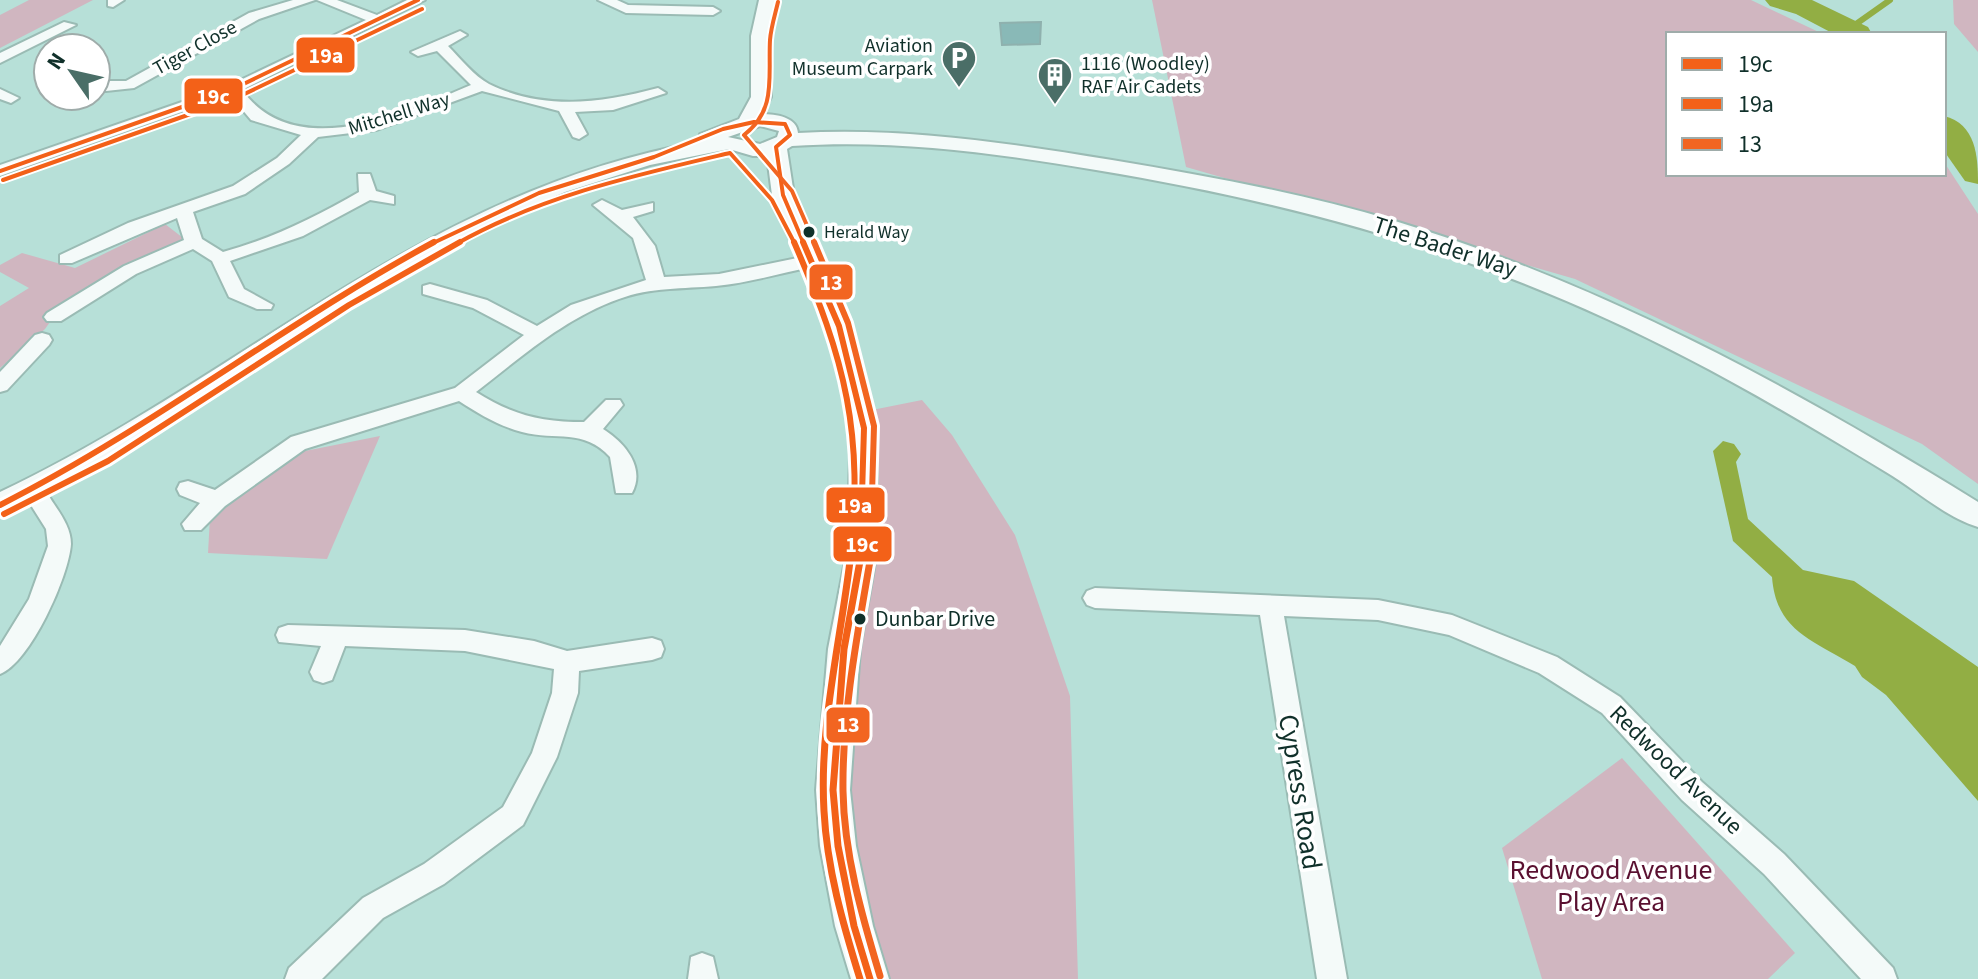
<svg xmlns="http://www.w3.org/2000/svg" width="1978" height="979" font-family="'Source Sans 3',sans-serif">
	<style>
		.green { fill: #d0b6c0 }
		.water { fill: #92ae44 }
		.lines { fill: none; stroke-linecap: round; stroke-linejoin: round }
		.stream { stroke: #92ae44; stroke-width: 6 }
		.river { fill: #92ae44; fill-rule: evenodd }
		.building { fill: #89b9b7; stroke: #8fb1ae; stroke-width: 2 }
		.minor-casing { stroke: #9abbb4; stroke-width: 4 }
		.tertiary-casing { stroke: #9abbb4; stroke-width: 4 }
		.minor { fill: #f4faf9; fill-rule: evenodd }
		.tertiary { fill: #f4faf9; fill-rule: evenodd }
		.bus-1-far2-casing { stroke: #fff; stroke-width: 8 }
		.bus-1-far1-casing { stroke: #fff; stroke-width: 12 }
		.bus-1-casing { stroke: #fff; stroke-width: 13 }
		.bus-2-far2-casing { stroke: #fff; stroke-width: 8 }
		.bus-2-far1-casing { stroke: #fff; stroke-width: 12 }
		.bus-2-casing { stroke: #fff; stroke-width: 13 }
		.bus-3-far2-casing { stroke: #fff; stroke-width: 8 }
		.bus-3-far1-casing { stroke: #fff; stroke-width: 12 }
		.bus-3-casing { stroke: #fff; stroke-width: 13 }
		.bus-1-far2 { stroke: #f36118; stroke-width: 4 }
		.bus-1-far1 { stroke: #f36118; stroke-width: 6 }
		.bus-1 { stroke: #f36118; stroke-width: 7 }
		.bus-2-far2 { stroke: #f36118; stroke-width: 4 }
		.bus-2-far1 { stroke: #f36118; stroke-width: 6 }
		.bus-2 { stroke: #f36118; stroke-width: 7 }
		.bus-3-far2 { stroke: #f26521; stroke-width: 4 }
		.bus-3-far1 { stroke: #f26521; stroke-width: 6 }
		.bus-3 { stroke: #f26521; stroke-width: 7 }
		.bus-dot { fill: #10302a; stroke: #fff; stroke-width: 3 }
		.labels { text-anchor: middle; dominant-baseline: central; stroke-width: 7; stroke-linejoin: round; paint-order: stroke }
		.far-bus-label { font-size: 18px; fill: #10302a; stroke: #fff; text-anchor: start }
		.far-poi-label { font-size: 20px; fill: #10302a; stroke: #fff; text-anchor: end }
		.far-street-label { font-size: 20px; fill: #10302a; stroke: #fff }
		.bus-label { font-size: 22px; fill: #10302a; stroke: #fff; text-anchor: start }
		.street-label { font-size: 24px; fill: #10302a; stroke: #fff }
		.near-street-label { font-size: 28px; fill: #10302a; stroke: #fff }
		.near-park-label { font-size: 28px; fill: #5a1030; stroke: #fff }
		.line-badge { stroke: #fff; stroke-width: 3 }
		.badge-label { font-size: 22px; text-anchor: middle; font-weight: bold; fill: #fff }
	</style>
	<rect width="100%" height="100%" fill="#b7e0d8"/>
	<g class="green">
		<polygon points="29,0 93,0 0,48 0,15"/>
		<polygon points="1152,0 1751,0 1823,34 1668,34 1668,174 1944,174 1944,162 1978,214 1978,484 1922,444 1575,279 1186,167"/>
		<polygon points="1953,0 1978,0 1978,52 1954,24"/>
		<polygon points="165,224 187,241 59,309 45,329 0,368 0,306 29,288 0,272 0,265 22,253 75,268"/>
		<path d="M922 400 952 435 1015 535 1070 696 1078 979H885C867 911 848 846 849 775 850 653 890 533 872 410Z"/>
		<polygon points="380,436 327,559 208,553 210,517 290,454"/>
		<polygon points="1622,758 1795,953 1768,979 1542,979 1502,848"/>
	</g>
	<path class="water" d="M1723 441 1734 444 1741 454 1736 462 1748 519 1803 570 1854 581 1978 667V801L1886 695 1862 677 1855 666C1813 640 1776 631 1772 577L1733 541 1713 451Z"/>
	<g class="lines">
		<polyline class="stream" points="1849,29 1890,0"/>
		<g class="river">
			<polygon points="1765,0 1812,0 1868,27 1872,34 1834,34 1796,14 1770,6"/>
			<path d="M1944 116C1976 124 1978 156 1978 184L1965 181 1944 151Z"/>
		</g>
	</g>
	<polygon class="building" points="1041,22 1040,44 1002,45 1000,23"/>
	<g class="lines">
		<g class="minor-casing">
			<g id="minor">
				<polygon points="108,0 124,0 113,7 108,6"/>
				<polygon points="293,0 315,0 259,19 134,88 106,91 98,86 106,81 126,81 249,13"/>
				<path d="M317 0H337L377 15 407 0H425L242 90C296 164 405 113 471 85L437 51 418 56 411 52 460 31 467 35 448 46C460 58 474 76 489 84 544 111 602 103 658 88L666 93 613 110 575 112 587 134 579 139 573 137 559 111 482 91 376 130 318 137 289 164 245 194 193 212 202 239 223 252C271 239 316 217 359 192L358 174H370L376 191 394 196V204L370 200 303 236 230 261 244 289 273 305 271 309H257L229 297 212 261 193 249 136 274 61 321H47L44 317 47 313 124 266 184 240 177 218 72 263H60V255L128 223 233 186 277 158 301 135 251 120 230 95 0 176V165L228 86 366 20Z"/>
				<polygon points="598,0 617,0 628,5 713,7 720,11 713,15 626,13"/>
				<polygon points="64,22 76,25 0,63 0,53"/>
				<polygon points="0,89 19,98 11,103 0,99"/>
				<path d="M602 200 622 210 653 203V211L633 217 655 246 664 277 719 274 812 255 821 261 812 267C781 273 748 283 716 286 683 289 651 287 619 299 565 318 521 357 476 392 512 415 542 422 584 422L606 400H620L623 405 603 429C624 442 646 467 632 493H616L610 457C584 428 556 441 522 432 499 426 479 414 459 401L305 449 225 506 201 530H185L182 524 200 503 180 495 177 489 180 483 188 481 215 490 291 437 455 388 524 335 473 308 423 294V286L430 284 487 300 537 326 571 305 646 280 633 238 593 205Z"/>
				<polygon points="42,333 49,335 52,340 49,345 7,390 0,392 0,372 35,335"/>
				<path d="M33 483C44 486 48 495 54 504 62 516 71 529 71 544 69 576 30 663 0 674V646L29 599 48 546 46 529 22 491 25 485Z"/>
				<polygon points="1095,588 1378,600 1452,615 1557,657 1620,697 1702,782 1784,854 1893,968 1897,979 1861,979 1764,874 1682,800 1602,713 1539,673 1449,635 1378,620 1284,616 1347,979 1317,979 1260,615 1095,608 1087,605 1083,598 1087,591"/>
				<polygon points="288,625 465,630 534,641 567,651 652,638 661,641 664,649 661,657 652,660 579,671 578,693 557,757 523,825 444,884 383,918 322,979 285,979 289,968 363,898 424,864 503,807 532,753 552,693 554,669 465,651 345,646 332,680 323,683 314,680 310,672 321,646 279,642 276,635 279,628"/>
				<polygon points="702,953 713,957 718,979 688,979 691,957"/>
			</g>
		</g>
		<g class="tertiary-casing">
			<path id="tertiary" d="M759 0H777L769 36 771 97 762 114C776 114 797 117 798 133 904 127 1008 143 1112 160 1207 176 1302 193 1395 221 1603 284 1794 388 1978 502V527C1945 517 1915 489 1886 472 1820 432 1755 393 1687 358 1495 258 1308 205 1096 170 995 153 894 139 792 146L787 149 794 195 851 326 877 428V551L860 649 850 790 856 846 873 926 889 979H851L835 926 820 846 816 790 828 649 847 551 851 428 827 326 772 195 767 156H753L729 149 650 165 565 192 482 228 352 302 112 459 0 516V492C243 377 423 191 699 142L700 134 739 119 751 97V36ZM760 126 779 131 777 137 760 144 728 137Z"/>
		</g>
		<use href="#minor" class="minor"/>
		<use href="#tertiary" class="tertiary"/>
		<g class="bus-1-far2-casing">
			<g id="bus-1-far2">
				<polyline points="0,171 233,89 418,0"/>
				<polyline points="431,244 539,193 654,157 723,129 754,122 785,124 790,135 776,147 783,195 804,244"/>
			</g>
		</g>
		<g class="bus-1-far1-casing">
			<g id="bus-1-far1">
				<polyline points="803,242 839,326 864,428 860,563"/>
				<path d="M0 505C152 428 285 323 434 242"/>
			</g>
		</g>
		<g class="bus-1-casing">
			<polyline id="bus-1" points="860,561 844,649 833,790 838,846 854,926 870,979"/>
		</g>
		<g class="bus-2-far2-casing">
			<g id="bus-2-far2">
				<polyline points="3,180 236,98 422,9"/>
				<path d="M456 244C541 196 636 175 730 153L772 200 795 244"/>
			</g>
		</g>
		<g class="bus-2-far1-casing">
			<g id="bus-2-far1">
				<path d="M794 242C846 362 864 432 850 563"/>
				<polyline points="4,514 108,461 349,305 460,242"/>
			</g>
		</g>
		<g class="bus-2-casing">
			<path id="bus-2" d="M850 561C840 644 819 727 824 811 827 869 843 924 860 979"/>
		</g>
		<g class="bus-3-far2-casing">
			<path id="bus-3-far2" d="M778 2C775 15 771 27 770 40 768 77 777 110 744 135L792 191 815 244"/>
		</g>
		<g class="bus-3-far1-casing">
			<polyline id="bus-3-far1" points="814,242 848,323 874,426 870,563"/>
		</g>
		<g class="bus-3-casing">
			<path id="bus-3" d="M870 561C857 636 842 715 843 791 844 854 862 916 880 976"/>
		</g>
		<use href="#bus-1-far2" class="bus-1-far2"/>
		<use href="#bus-1-far1" class="bus-1-far1"/>
		<use href="#bus-1" class="bus-1"/>
		<use href="#bus-2-far2" class="bus-2-far2"/>
		<use href="#bus-2-far1" class="bus-2-far1"/>
		<use href="#bus-2" class="bus-2"/>
		<use href="#bus-3-far2" class="bus-3-far2"/>
		<use href="#bus-3-far1" class="bus-3-far1"/>
		<use href="#bus-3" class="bus-3"/>
	</g>
	<defs>
		<g id="parking-pin" transform="scale(1.8)"><path d="M0 17L-7.5 6A9.5 9.5 0 1 1 7.5 6Z" fill="#4a6e67" stroke="#fff"/><path d="M-3.5-5.5H1a3.5 3.5 0 0 1 0 7H-1V5.5H-3.5ZM-1-3.4V-.6H.8a1.4 1.4 0 0 0 0-2.8Z" fill="#fff"/></g>
		<g id="building-pin" transform="scale(1.8)"><path d="M0 17L-7.5 6A9.5 9.5 0 1 1 7.5 6Z" fill="#4a6e67" stroke="#fff"/><path d="M-4-6H4V6H1V3H-1V6H-4ZM-2.5-4.3h1.7v1.8h-1.7ZM.8-4.3h1.7v1.8H.8ZM-2.5-1h1.7V.8h-1.7ZM.8-1h1.7V.8H.8Z" fill="#fff"/></g>
	</defs>
	<g fill-rule="evenodd">
		<use href="#parking-pin" x="959" y="58"/>
		<use href="#building-pin" x="1055" y="75"/>
	</g>
	<g class="bus-dot">
		<circle cx="809" cy="232" r="7"/>
		<circle cx="860" cy="619" r="7"/>
	</g>
	<g class="labels">
		<g class="far-bus-label">
			<text x="824" y="232">Herald Way</text>
		</g>
		<g class="far-poi-label">
			<text x="933" y="46">Aviation<tspan x="933" dy="23">Museum Carpark</tspan></text>
			<text x="1081" y="64" text-anchor="start">1116 (Woodley)<tspan x="1081" dy="23">RAF Air Cadets</tspan></text>
		</g>
		<g class="far-street-label">
			<text transform="translate(195 48) rotate(-29)">Tiger Close</text>
			<text transform="translate(399 114) rotate(-17)">Mitchell Way</text>
		</g>
		<g class="bus-label">
			<text x="875" y="619">Dunbar Drive</text>
		</g>
		<g class="street-label">
			<text transform="translate(1445 247) rotate(18)">The Bader Way</text>
			<text transform="translate(1676 770) rotate(44)">Redwood Avenue</text>
		</g>
		<g class="near-street-label">
			<text transform="translate(1300 792) rotate(81)">Cypress Road</text>
		</g>
		<g class="near-park-label">
			<text x="1611" y="870">Redwood Avenue<tspan x="1611" dy="32">Play Area</tspan></text>
		</g>
	</g>
	<g class="line-badge">
		<rect x="295" y="36" width="61" height="38" rx="8" fill="#f36118"/>
		<rect x="183" y="77" width="61" height="38" rx="8" fill="#f36118"/>
		<rect x="808" y="263" width="46" height="38" rx="8" fill="#f26521"/>
		<rect x="825" y="486" width="61" height="38" rx="8" fill="#f36118"/>
		<rect x="832" y="525" width="61" height="38" rx="8" fill="#f36118"/>
		<rect x="825" y="706" width="46" height="38" rx="8" fill="#f26521"/>
	</g>
	<g class="badge-label">
		<text x="326" y="63">19a</text>
		<text x="213" y="104">19c</text>
		<text x="831" y="290">13</text>
		<text x="855" y="513">19a</text>
		<text x="862" y="552">19c</text>
		<text x="848" y="732">13</text>
	</g>
	<rect x="1666" y="32" width="280" height="144" fill="#ffffff" stroke="#9facaa" stroke-width="2"/>
	<rect x="1682" y="58" width="40" height="12" fill="#f36118" stroke="#9facaa" stroke-width="2"/>
	<text x="1738" y="72" font-size="24" fill="#10302a">19c</text>
	<rect x="1682" y="98" width="40" height="12" fill="#f36118" stroke="#9facaa" stroke-width="2"/>
	<text x="1738" y="112" font-size="24" fill="#10302a">19a</text>
	<rect x="1682" y="138" width="40" height="12" fill="#f26521" stroke="#9facaa" stroke-width="2"/>
	<text x="1738" y="152" font-size="24" fill="#10302a">13</text>
	<g transform="translate(72 72) rotate(304)"><circle r="38" fill="#ffffff" stroke="#9facaa" stroke-width="2"/>
	<path d="M0-6L14 30L0 20L-14 30Z" fill="#4a6e67"/>
	<text y="-12" font-size="22" font-weight="bold" text-anchor="middle" fill="#10302a">N</text>
	</g>
</svg>
